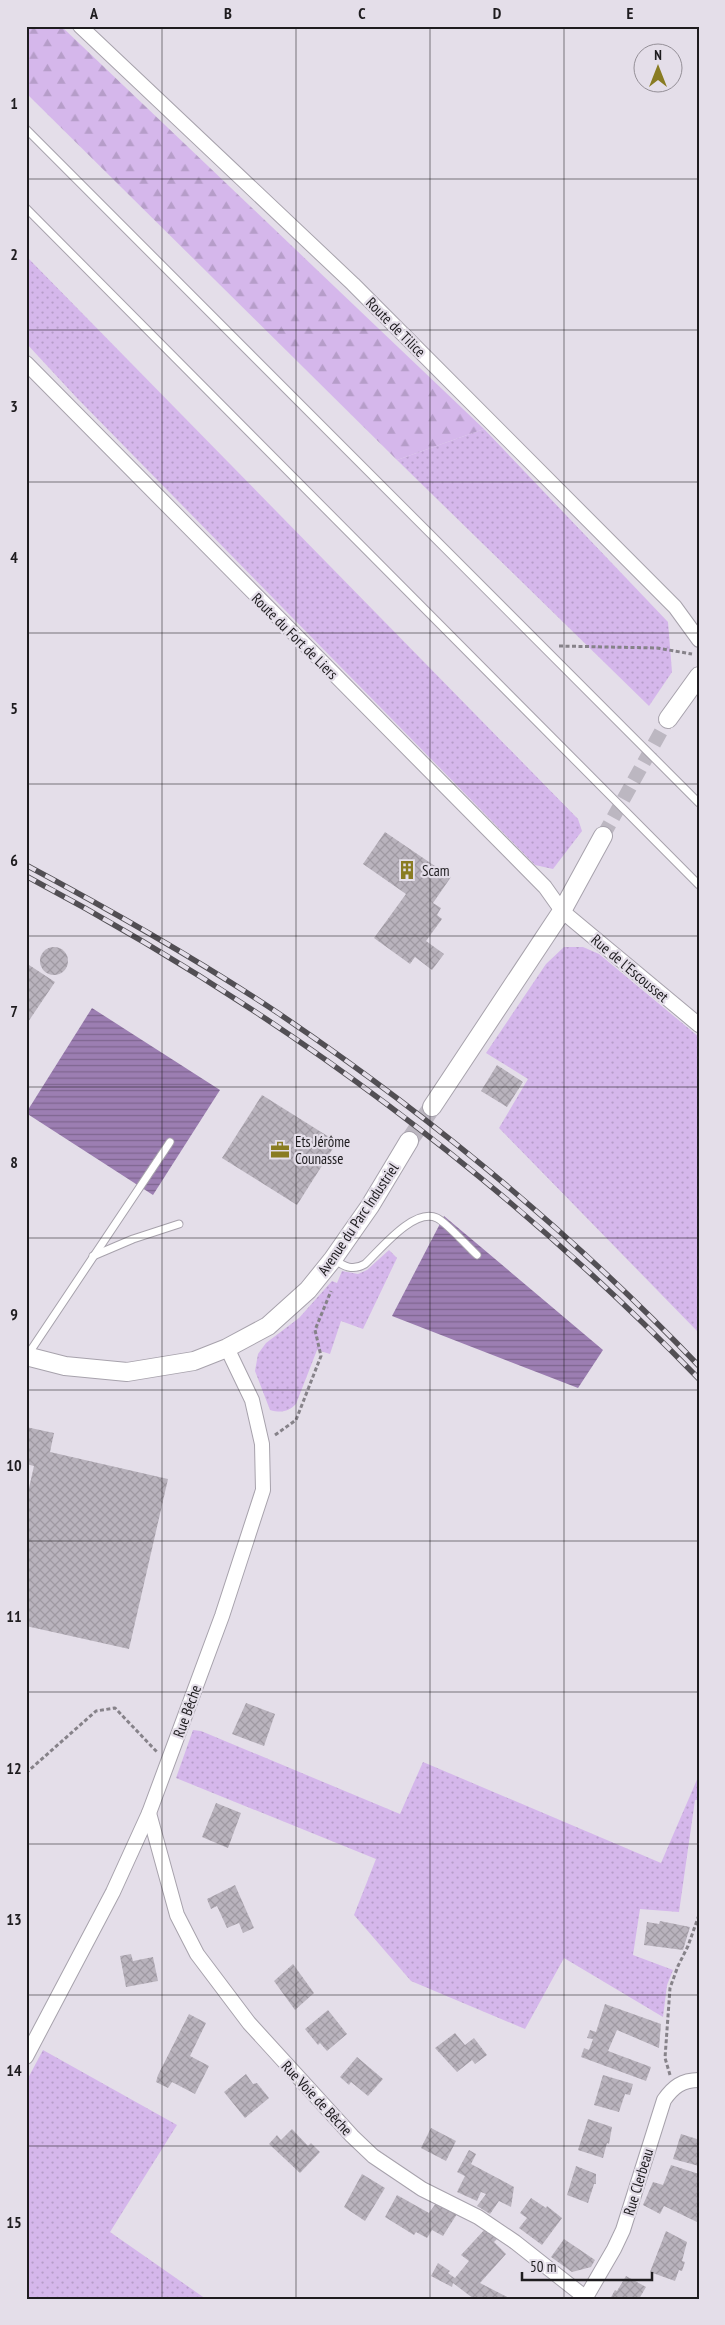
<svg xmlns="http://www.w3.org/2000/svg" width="725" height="2325" font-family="'PT Sans Narrow',sans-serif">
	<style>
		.grass { fill: url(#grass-dots) }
		.forest { fill: url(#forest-firs) }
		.water { fill: url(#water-rules) }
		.building { fill: url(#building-cross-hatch) }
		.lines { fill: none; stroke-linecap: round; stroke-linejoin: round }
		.minor-tunnel { stroke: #bcb7c1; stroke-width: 14; stroke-dasharray: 14 7; stroke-linecap: butt }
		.tertiary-tunnel { stroke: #bcb7c1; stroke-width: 18; stroke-dasharray: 18 9; stroke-linecap: butt }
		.service-casing { stroke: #a7a2ac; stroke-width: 9 }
		.minor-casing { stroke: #a7a2ac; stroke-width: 16 }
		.tertiary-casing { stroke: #a7a2ac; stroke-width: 20 }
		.path { stroke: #868289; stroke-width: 3; stroke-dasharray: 4 2.5; stroke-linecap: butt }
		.service { stroke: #fff; stroke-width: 7 }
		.minor { stroke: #fff; stroke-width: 14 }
		.tertiary { stroke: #fff; stroke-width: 18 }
		.rail-casing { stroke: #524f54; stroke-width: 5.5 }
		.rail { stroke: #e4dee9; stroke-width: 4; stroke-dasharray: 11; stroke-linecap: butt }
		.grid { fill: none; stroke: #1e1c1f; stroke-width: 1; stroke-opacity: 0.55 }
		.labels { text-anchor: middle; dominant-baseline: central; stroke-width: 4.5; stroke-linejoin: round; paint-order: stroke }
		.street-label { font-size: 15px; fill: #1e1c1f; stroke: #e4dee9 }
		.poi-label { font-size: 15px; fill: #1e1c1f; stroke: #e4dee9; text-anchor: start }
		.neatline { fill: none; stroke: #1e1c1f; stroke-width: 2 }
		.grid-label { font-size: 16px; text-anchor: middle; font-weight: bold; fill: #1e1c1f }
	</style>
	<defs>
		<pattern id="grass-dots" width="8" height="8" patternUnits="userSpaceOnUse" patternTransform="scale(1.25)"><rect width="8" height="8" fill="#d5b7eb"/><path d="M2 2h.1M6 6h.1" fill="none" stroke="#b69dc9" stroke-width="1.8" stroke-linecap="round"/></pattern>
		<pattern id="forest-firs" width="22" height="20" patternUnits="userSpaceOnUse" patternTransform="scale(1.25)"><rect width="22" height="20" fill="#d5b7eb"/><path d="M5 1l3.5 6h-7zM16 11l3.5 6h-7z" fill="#b69dc9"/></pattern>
		<pattern id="water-rules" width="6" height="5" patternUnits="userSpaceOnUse" patternTransform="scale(1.25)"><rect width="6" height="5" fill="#9c7eb2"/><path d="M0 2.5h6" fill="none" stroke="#7f6690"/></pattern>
		<pattern id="building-cross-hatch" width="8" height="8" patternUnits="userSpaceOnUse" patternTransform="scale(1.25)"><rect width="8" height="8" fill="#b9b3bd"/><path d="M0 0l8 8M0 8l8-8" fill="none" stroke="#9f99a2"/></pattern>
	</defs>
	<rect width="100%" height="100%" fill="#e4dee9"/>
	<g class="grass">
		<polygon points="26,256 578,819 582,831 553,869 535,865 76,397 26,343"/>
		<polygon points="484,429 668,622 672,672 649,706 397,460"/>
		<polygon points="564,947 583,947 599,954 699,1037 699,1333 499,1128 528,1079 486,1053 546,964"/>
		<path d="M389 1250 397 1258 363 1329 341 1321 330 1354 317 1350 296 1404C288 1412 281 1413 270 1410L255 1371 258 1354 266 1343 299 1318 332 1281 337 1283 342 1271 358 1274 367 1270Z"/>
		<polygon points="193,1730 201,1731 400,1814 423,1762 661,1863 699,1775 699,1800 695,1800 679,1912 640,1909 633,1955 673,1970 667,1985 663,2017 564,1958 525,2029 411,1981 354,1915 376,1859 176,1778"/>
		<polygon points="43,2050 177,2125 110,2232 206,2299 26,2299 26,2082"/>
	</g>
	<polygon class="forest" points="26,26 61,26 484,429 397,460 26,93"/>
	<g class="water">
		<polygon points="92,1008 220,1090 153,1195 26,1113"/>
		<polygon points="444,1216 603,1350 578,1388 392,1316"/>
	</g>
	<g class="building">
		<polygon points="385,832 451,877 433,903 441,908 437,915 442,919 426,941 444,954 432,970 415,957 410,964 374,938 406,894 363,864"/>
		<circle cx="54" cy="961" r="14"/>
		<polygon points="26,963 55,982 26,1025"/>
		<polygon points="497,1065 523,1082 507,1107 481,1091"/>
		<polygon points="262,1095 337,1142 297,1205 222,1158"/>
		<polygon points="26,1427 54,1433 50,1452 168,1479 129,1649 26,1626 26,1501 34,1466 26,1464"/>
		<polygon points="246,1703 275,1714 264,1746 232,1734"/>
		<polygon points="216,1803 241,1813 228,1848 202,1837"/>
		<polygon points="235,1885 254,1928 243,1933 239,1923 227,1928 217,1906 211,1909 207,1899"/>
		<polygon points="660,1921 690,1927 683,1950 644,1945 647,1922 659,1924"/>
		<polygon points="131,1954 133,1961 153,1957 158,1981 126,1987 120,1956"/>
		<polygon points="293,1964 314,1993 295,2010 274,1981"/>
		<polygon points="605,2004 661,2024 659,2048 617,2030 608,2051 651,2067 646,2081 581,2057 584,2048 589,2050 593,2039 587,2038 590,2030 596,2032"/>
		<polygon points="328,2010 347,2034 327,2051 320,2043 318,2045 305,2029"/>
		<polygon points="189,2014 206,2023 190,2056 209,2066 195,2094 172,2082 168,2088 156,2082 158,2075"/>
		<polygon points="455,2033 465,2045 474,2038 487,2055 475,2064 472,2060 457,2072 435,2048"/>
		<polygon points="357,2057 383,2079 368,2096 351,2082 349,2085 340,2077"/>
		<polygon points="246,2074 253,2084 257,2083 269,2098 245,2118 224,2092"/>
		<polygon points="603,2075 633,2084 630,2095 625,2094 619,2112 594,2105"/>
		<polygon points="588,2119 612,2127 609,2144 607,2143 603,2158 578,2150"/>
		<polygon points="431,2128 456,2141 446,2161 421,2148"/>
		<polygon points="292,2129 308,2146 311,2143 320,2152 300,2173 269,2144 277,2135 281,2140"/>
		<polygon points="699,2133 699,2166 673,2159 681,2134 697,2139"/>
		<polygon points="469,2150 476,2154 471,2164 514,2187 511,2207 499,2201 490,2214 477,2206 486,2194 481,2192 477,2201 457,2192 465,2176 457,2172"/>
		<polygon points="671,2165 699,2174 699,2223 664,2206 660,2214 643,2205 653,2182 663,2185"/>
		<polygon points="576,2166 596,2174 596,2184 594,2184 588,2203 567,2195"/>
		<polygon points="362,2174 385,2188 365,2221 344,2207"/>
		<polygon points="397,2195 429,2213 436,2203 457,2214 443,2236 432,2230 427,2238 416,2232 414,2235 385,2217"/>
		<polygon points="531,2198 546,2208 547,2206 562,2218 542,2245 519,2228 527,2218 520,2213"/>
		<polygon points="486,2228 498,2238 494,2242 506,2254 480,2283 511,2299 474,2299 453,2283 452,2287 431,2276 438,2263 450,2271 448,2273 455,2278 469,2261 461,2255"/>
		<polygon points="666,2231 687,2242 682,2261 685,2262 682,2271 679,2270 675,2281 650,2272"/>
		<polygon points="564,2239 595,2260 591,2267 572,2272 551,2257"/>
		<polygon points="626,2276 646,2287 639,2299 610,2299 615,2290 617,2291"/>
	</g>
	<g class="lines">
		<polyline class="minor-tunnel" points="603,836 668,719"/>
		<polyline class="tertiary-tunnel" points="409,1141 432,1107"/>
		<g class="service-casing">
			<g id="service">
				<polyline points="26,129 699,803"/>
				<polyline points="26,208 699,885"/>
				<polyline points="93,1256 133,1239 179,1224"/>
				<path d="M334 1259C344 1267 353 1271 365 1264 380 1250 414 1207 437 1218 447 1223 467 1246 477 1255"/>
				<polyline points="27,1356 170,1142"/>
			</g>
		</g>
		<g class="minor-casing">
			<g id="minor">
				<polyline points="80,26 353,284 675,607 699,640"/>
				<polyline points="26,363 545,887 562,911 699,1025"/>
				<polyline points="149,1813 177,1915 197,1954 249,2023 352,2136 373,2156 422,2189 478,2217 515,2242 586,2298"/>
				<polyline points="26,2057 113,1892 149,1813 222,1616 263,1490 262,1444 252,1400 227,1348"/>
				<path d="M585 2299 614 2249 623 2230 664 2100C673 2087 682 2080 699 2080"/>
			</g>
		</g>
		<g class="tertiary-casing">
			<g id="tertiary">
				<polyline points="668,719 699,676"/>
				<polyline points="432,1107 562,911 603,836"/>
				<polyline points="26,1356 65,1366 127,1372 194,1361 227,1348 268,1326 308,1290 333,1259 370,1206 409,1141"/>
			</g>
		</g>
		<g class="path">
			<polyline points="559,646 657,648 692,654"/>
			<polyline points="275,1435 296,1420 321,1356 315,1330 331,1291"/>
			<polyline points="26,1773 96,1711 115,1708 157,1752"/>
			<polyline points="670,2075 665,2058 670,1988 678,1966 688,1946 699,1915"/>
		</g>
		<use href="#service" class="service"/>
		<use href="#minor" class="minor"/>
		<use href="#tertiary" class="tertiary"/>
		<g class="rail-casing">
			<g id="rail">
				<path d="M26 865C112 911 197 959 278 1013 430 1116 572 1233 699 1366"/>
				<path d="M26 876C277 1009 501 1175 699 1379"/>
			</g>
		</g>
		<use href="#rail" class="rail"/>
	</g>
	<path class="grid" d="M162 26V2299M296 26V2299M430 26V2299M564 26V2299M26 179H699M26 330H699M26 482H699M26 633H699M26 784H699M26 936H699M26 1087H699M26 1238H699M26 1390H699M26 1541H699M26 1692H699M26 1844H699M26 1995H699M26 2146H699"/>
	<defs>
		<g id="building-bare" transform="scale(1.5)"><path d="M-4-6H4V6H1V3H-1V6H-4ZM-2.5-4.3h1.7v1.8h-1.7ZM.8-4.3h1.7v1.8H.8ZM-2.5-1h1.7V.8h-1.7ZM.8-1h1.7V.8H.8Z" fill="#897c22" stroke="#e4dee9" stroke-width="2.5" paint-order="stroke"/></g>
		<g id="office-bare" transform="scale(1.5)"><path d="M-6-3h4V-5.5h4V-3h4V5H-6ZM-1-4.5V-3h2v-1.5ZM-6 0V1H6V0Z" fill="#897c22" stroke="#e4dee9" stroke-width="2.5" paint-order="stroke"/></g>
	</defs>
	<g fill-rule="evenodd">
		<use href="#building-bare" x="407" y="870"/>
		<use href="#office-bare" x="280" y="1150"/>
	</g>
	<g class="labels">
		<g class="street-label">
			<text transform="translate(396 327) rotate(45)">Route de Tilice</text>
			<text transform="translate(295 636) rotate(45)">Route du Fort de Liers</text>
			<text transform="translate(630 968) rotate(40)">Rue de l'Escousset</text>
			<text transform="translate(358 1219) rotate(-56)">Avenue du Parc Industriel</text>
			<text transform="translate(187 1711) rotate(-70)">Rue Bêche</text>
			<text transform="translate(317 2098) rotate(47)">Rue Voie de Bêche</text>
			<text transform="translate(638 2182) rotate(-73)">Rue Clerbeau</text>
		</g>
		<g class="poi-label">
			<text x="422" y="870">Scam</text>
			<text x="295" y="1141">Ets Jérôme<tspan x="295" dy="17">Counasse</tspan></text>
		</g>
	</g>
	<rect width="725" height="2325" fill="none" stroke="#e4dee9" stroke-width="55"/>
	<g transform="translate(658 68)"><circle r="24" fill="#e4dee9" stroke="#959098"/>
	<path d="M0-4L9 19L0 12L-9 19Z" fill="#897c22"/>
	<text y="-8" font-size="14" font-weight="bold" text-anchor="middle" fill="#1e1c1f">N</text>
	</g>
	<path d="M522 2272v8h130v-8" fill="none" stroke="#1e1c1f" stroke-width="2.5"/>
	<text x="530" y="2272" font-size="15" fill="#1e1c1f" stroke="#e4dee9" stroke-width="4" paint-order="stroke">50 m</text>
	<rect x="28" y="28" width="670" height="2270" class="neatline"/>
	<g class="grid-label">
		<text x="94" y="19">A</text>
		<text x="228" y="19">B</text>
		<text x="362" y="19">C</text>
		<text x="497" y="19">D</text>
		<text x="630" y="19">E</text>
		<text x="14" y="109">1</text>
		<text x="14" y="260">2</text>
		<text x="14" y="412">3</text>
		<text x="14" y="563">4</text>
		<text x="14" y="714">5</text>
		<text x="14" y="866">6</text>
		<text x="14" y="1017">7</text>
		<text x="14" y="1168">8</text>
		<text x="14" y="1320">9</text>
		<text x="14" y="1471">10</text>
		<text x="14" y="1622">11</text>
		<text x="14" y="1774">12</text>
		<text x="14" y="1925">13</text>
		<text x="14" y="2076">14</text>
		<text x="14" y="2228">15</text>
	</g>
</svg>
